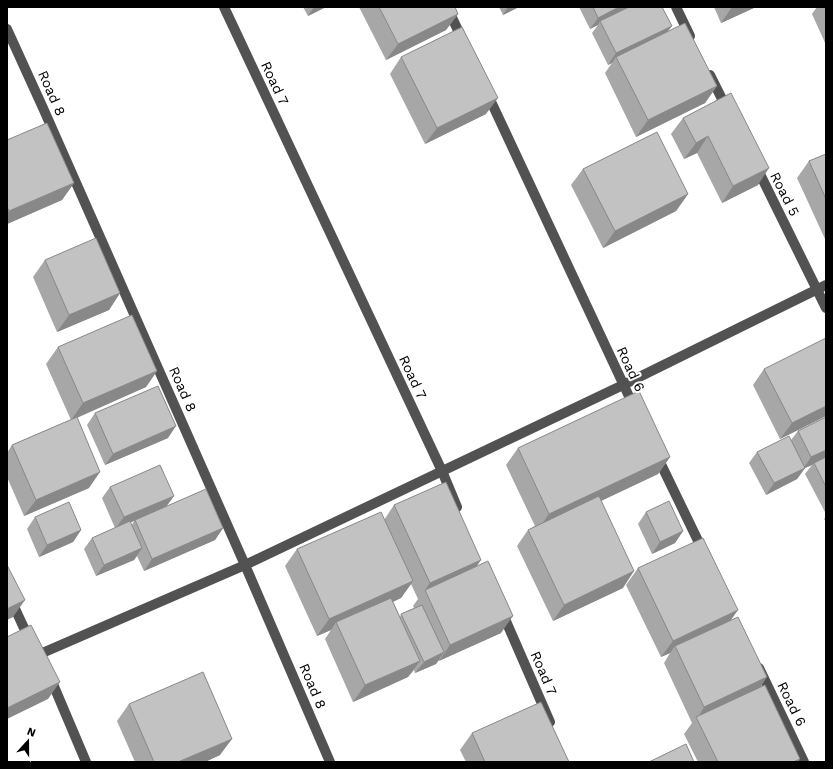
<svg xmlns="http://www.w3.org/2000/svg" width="833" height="769" font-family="'Work Sans',sans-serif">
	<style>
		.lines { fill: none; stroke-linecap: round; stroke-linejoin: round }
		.minor { stroke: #525252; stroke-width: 10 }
		.wall { fill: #a7a7a7; fill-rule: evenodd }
		.shaded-wall { fill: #888 }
		.building { fill: #c2c2c2; stroke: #888 }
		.labels { text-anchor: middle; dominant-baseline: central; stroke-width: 4; stroke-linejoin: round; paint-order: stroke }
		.street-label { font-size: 14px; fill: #000; stroke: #fff }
	</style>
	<rect width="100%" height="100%" fill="#fff"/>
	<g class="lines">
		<g class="minor">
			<polyline points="224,7 442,471 457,507"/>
			<polyline points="447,7 463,41"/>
			<polyline points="676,7 690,36"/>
			<polyline points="7,29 43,108 245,565 330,762"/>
			<polyline points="710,75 728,111"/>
			<polyline points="487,93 634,407"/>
			<polyline points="756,166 826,308"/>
			<polyline points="657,456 703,551"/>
			<polyline points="7,591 23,626 31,640"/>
			<polyline points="502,612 550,722"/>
			<polyline points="40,654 245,565 623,385 826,285"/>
			<polyline points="759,668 804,762"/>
			<polyline points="50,677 86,762"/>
		</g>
	</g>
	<g class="wall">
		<polygon points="303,7 326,7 308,16"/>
		<polygon points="359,7 455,7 458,14 446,30 386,60"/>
		<polygon points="499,7 519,7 503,15"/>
		<polygon points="579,7 662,7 672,26 668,31 717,86 705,103 636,137 605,73 612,63 608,65 592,33 598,25 590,29"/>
		<polygon points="714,7 756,7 721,23"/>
		<polygon points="817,7 826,7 826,45 812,14"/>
		<polygon points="401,57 486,114 425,144 390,74"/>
		<polygon points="731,93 758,185 722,203 697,153 684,159 671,134 683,118"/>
		<polygon points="7,140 74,183 62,200 7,224"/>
		<polygon points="826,154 826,239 825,239 797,178 809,161"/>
		<polygon points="583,169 688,194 676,211 603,248 571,185"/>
		<polygon points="45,260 120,293 109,310 57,332 33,277"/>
		<polygon points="58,347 157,371 146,387 77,418 89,488 24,516 7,477 7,453 12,445 71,420 46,364"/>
		<polygon points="764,369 826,416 780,439 753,385"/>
		<polygon points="95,413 168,438 105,465 87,425"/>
		<polygon points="826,417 826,511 825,512 805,474 812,465 805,468 797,479 766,495 749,463 757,452 791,440 798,431"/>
		<polygon points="518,448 670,457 658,474 601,501 623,588 553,621 517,546 528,530 535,526 506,465"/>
		<path d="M110 487 166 507 223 528 215 540 144 571 137 556 134 560 96 576 84 549 92 538 115 528 102 498ZM134 521 132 525 130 523Z"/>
		<path d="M394 505 477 566 501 633 438 661 436 664 415 673 414 670 408 677 353 702 325 639 331 630 317 636 285 566 297 549 384 520ZM411 584 418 599 413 606 414 608 401 614 400 617 393 602 401 598Z"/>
		<polygon points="646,512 683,531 675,543 652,554 638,524"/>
		<polygon points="826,516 826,522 824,519"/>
		<polygon points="35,517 81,530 73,542 39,557 27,529"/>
		<polygon points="638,568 731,620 761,686 798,762 698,762 684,734 692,723 664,663 670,653 661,657 626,585"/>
		<polygon points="129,704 220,755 205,762 135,762 117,721"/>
		<polygon points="472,733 569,762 466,762 460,750"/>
	</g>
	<g class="shaded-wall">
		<polygon points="314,7 326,7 308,16"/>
		<polygon points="508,7 519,7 503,15"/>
		<polygon points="619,7 634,7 600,21 598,25 590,29 598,18"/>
		<polygon points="732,7 756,7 721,23"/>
		<polygon points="458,14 446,30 386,60 398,44"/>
		<polygon points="672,26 663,37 616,57 612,63 608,65 616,53"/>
		<polygon points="717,86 705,103 636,137 648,120"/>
		<polygon points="498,98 486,114 425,144 437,128"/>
		<polygon points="708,136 697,153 684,159 696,143"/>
		<polygon points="769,168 758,185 722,203 733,186"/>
		<polygon points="74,183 62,200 7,224 7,214 9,211"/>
		<polygon points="688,194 676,211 603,248 615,231"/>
		<polygon points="120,293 109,310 57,332 69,315"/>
		<polygon points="157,371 146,387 71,420 83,403"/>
		<polygon points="826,406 826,416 780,439 792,423"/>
		<polygon points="176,426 168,438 105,465 113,454"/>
		<polygon points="826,450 826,458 814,463 812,465 805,468 797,479 766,495 774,483 803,469 811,457"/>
		<polygon points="670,457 658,474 537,531 549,514"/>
		<polygon points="100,472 89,488 24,516 36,500"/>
		<polygon points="174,496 166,507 115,529 124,517"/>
		<polygon points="223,528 215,540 144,571 152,559"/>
		<polygon points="81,530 73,542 39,557 47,545"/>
		<polygon points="683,531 675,543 652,554 660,542"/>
		<polygon points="142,548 134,560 96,576 104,565"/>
		<polygon points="481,560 470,576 425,590 430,583"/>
		<polygon points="634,571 623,588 553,621 564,605"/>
		<polygon points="413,581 401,598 338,626 336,622 331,630 317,636 329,619"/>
		<polygon points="25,600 13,617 7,620 7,609"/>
		<polygon points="738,610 726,627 675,646 670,653 661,657 673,641"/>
		<polygon points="513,616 501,633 439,661 450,645"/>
		<polygon points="444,652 436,664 415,673 424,662"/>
		<polygon points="420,661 408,677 353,702 365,685"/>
		<polygon points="767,677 756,694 697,719 704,707"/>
		<polygon points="60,682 48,699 7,719 7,708"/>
		<polygon points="232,739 220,755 205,762 178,762"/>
		<polygon points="800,759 798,762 793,762"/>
	</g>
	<g class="building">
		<polygon points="379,7 455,7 458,14 398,44"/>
		<polygon points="593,7 619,7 598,18"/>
		<polygon points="629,7 662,7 672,26 616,53 600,21"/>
		<polygon points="685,23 717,86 648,120 616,57"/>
		<polygon points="462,27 498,98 437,128 401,57"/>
		<polygon points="731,93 769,168 733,186 708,136 696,143 683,118"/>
		<polygon points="47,123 74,183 9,211 7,207 7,140"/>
		<polygon points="657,132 688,194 615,231 583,169"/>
		<polygon points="826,154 826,199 809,161"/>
		<polygon points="96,238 120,293 69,315 45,260"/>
		<polygon points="132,315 157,371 83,403 58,347"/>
		<polygon points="826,338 826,406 792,423 764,369"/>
		<polygon points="158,386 176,426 113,454 95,413"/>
		<polygon points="639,391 670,457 549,514 518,448"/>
		<polygon points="77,417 100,472 36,500 12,445"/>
		<polygon points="826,417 826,450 811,457 798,431"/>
		<polygon points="789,436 805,468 774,483 757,452"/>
		<polygon points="826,457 826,487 814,463"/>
		<polygon points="160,465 174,496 124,517 110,487"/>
		<polygon points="446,482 481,560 430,583 394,505"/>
		<polygon points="206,489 223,528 152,559 135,520"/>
		<polygon points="599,496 634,571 564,605 528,530"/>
		<polygon points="669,501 683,531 660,542 646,512"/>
		<polygon points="69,502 81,530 47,545 35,517"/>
		<polygon points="381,512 413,581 329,619 297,549"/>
		<polygon points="130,521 142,548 104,565 92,538"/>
		<polygon points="703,538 738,610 673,641 638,568"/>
		<polygon points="488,561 513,616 450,645 425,590"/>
		<polygon points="7,565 25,600 7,609"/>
		<polygon points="391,598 420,661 365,685 336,622"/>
		<polygon points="422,605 444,652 424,662 401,614"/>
		<polygon points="738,617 767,677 704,707 675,646"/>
		<polygon points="31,625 60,682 7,708 7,637"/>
		<polygon points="203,672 232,739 178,762 154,762 129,704"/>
		<polygon points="765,685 800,759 793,762 718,762 696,717"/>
		<polygon points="541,702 569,762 485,762 472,733"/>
		<polygon points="686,744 694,762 649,762"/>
	</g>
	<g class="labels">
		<g class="street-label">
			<text transform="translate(275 83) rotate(65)">Road 7</text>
			<text transform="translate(52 93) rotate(66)">Road 8</text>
			<text transform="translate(785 194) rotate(63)">Road 5</text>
			<text transform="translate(631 369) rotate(65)">Road 6</text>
			<text transform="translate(413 377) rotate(65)">Road 7</text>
			<text transform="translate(183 389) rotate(66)">Road 8</text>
			<text transform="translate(544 673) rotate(67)">Road 7</text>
			<text transform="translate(313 686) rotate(67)">Road 8</text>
			<text transform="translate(792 704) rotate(64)">Road 6</text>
		</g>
	</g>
	<rect width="833" height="769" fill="none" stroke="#000000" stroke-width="16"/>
	<g transform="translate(28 741) rotate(21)" stroke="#ffffff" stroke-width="3" paint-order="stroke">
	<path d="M0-3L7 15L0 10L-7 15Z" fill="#000000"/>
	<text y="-6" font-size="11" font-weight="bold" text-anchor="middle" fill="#000000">N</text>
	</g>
</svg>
